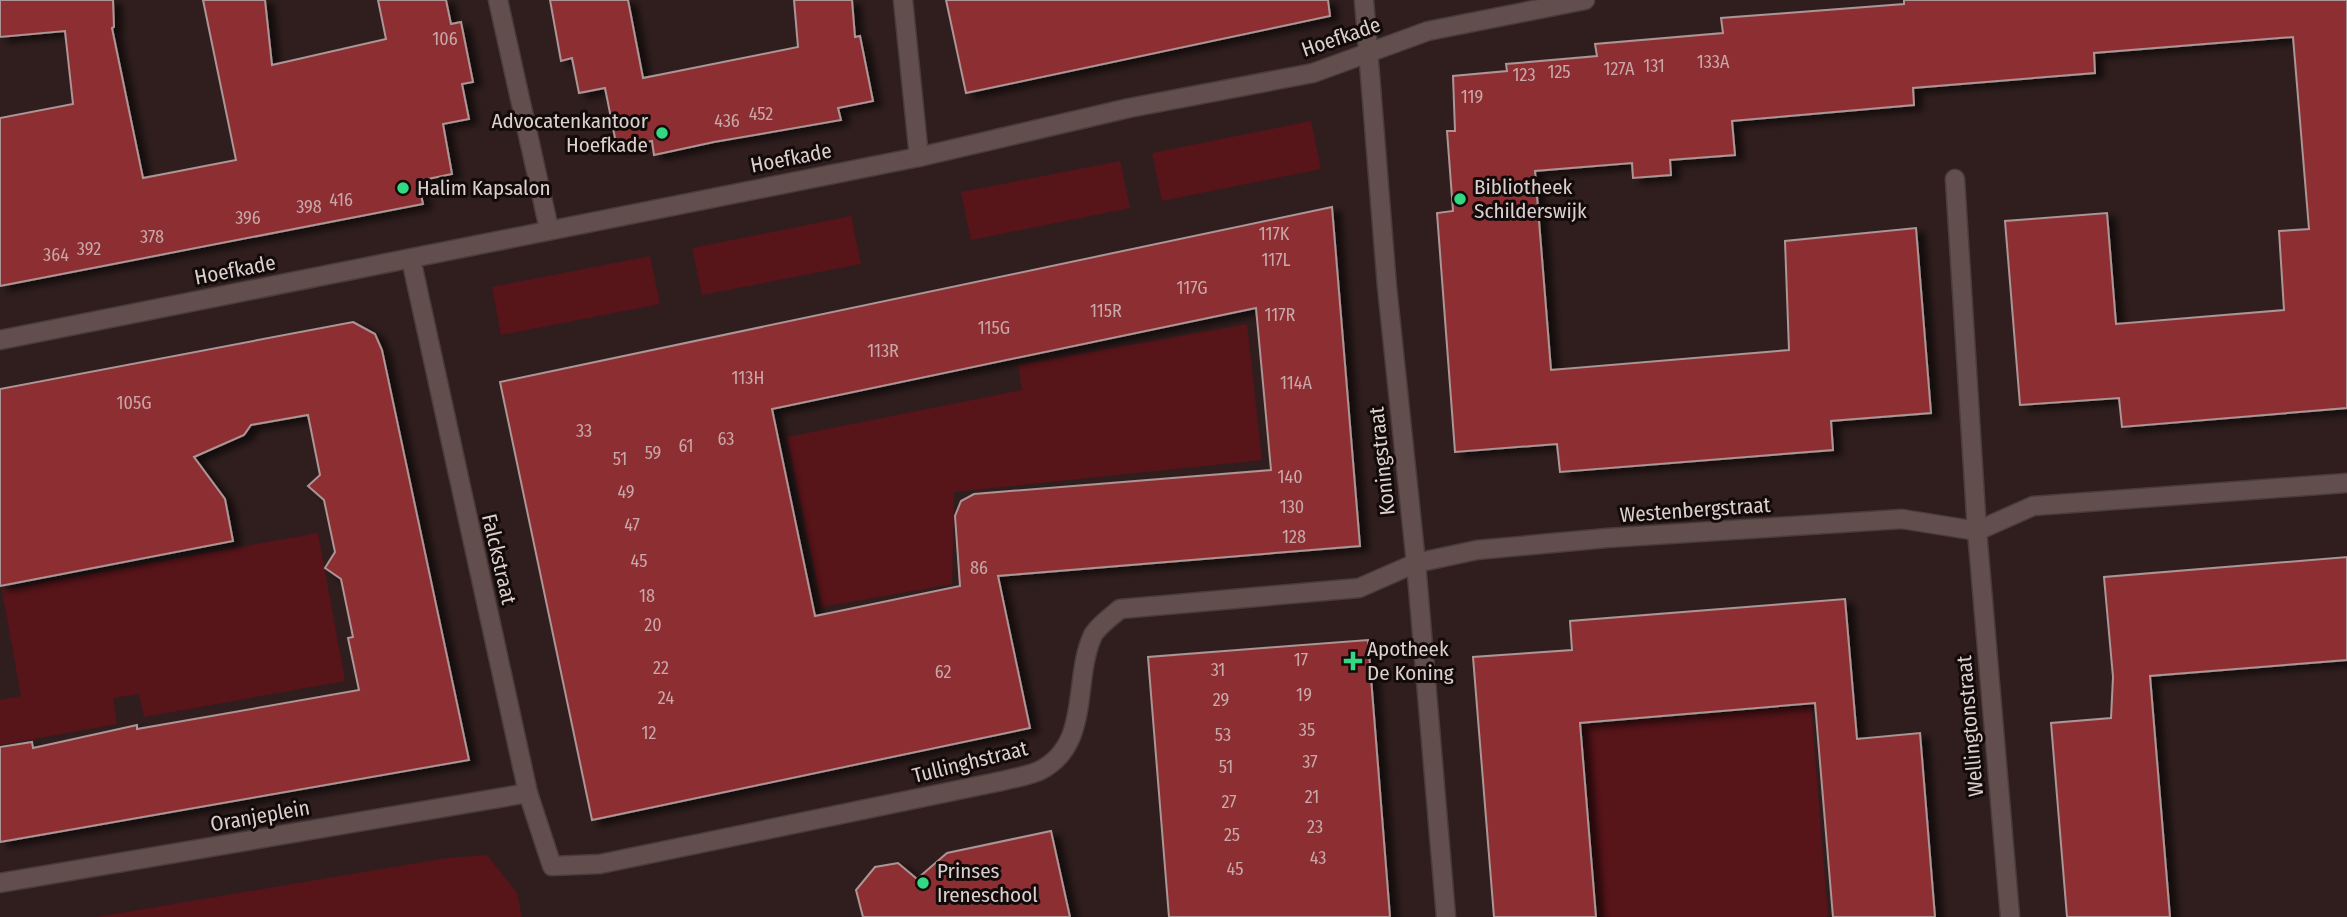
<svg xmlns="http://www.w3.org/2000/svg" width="2347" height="917" font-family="'Fira Sans Condensed',sans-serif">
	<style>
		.green { fill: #571419 }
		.building { fill: #8d2f33; stroke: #ac9594; stroke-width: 2; fill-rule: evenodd; filter: url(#shadow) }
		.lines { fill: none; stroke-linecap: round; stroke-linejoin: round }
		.street-casing { stroke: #4a3c3c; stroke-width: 21 }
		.street { stroke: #624e4d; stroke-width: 18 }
		.poi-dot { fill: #32d882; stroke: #130b0a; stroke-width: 2.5 }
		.labels { text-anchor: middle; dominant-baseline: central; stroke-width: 6; stroke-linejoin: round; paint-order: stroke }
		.number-label { font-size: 18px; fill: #c8a7a8 }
		.street-label { font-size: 21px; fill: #dccfcf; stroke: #130b0a }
		.poi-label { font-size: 21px; fill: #dccfcf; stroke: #130b0a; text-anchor: start }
	</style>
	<defs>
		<filter id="shadow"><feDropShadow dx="8" dy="4.5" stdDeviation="3.5" flood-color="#0009"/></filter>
	</defs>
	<rect width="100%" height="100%" fill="#301e1e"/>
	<g class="green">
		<polygon points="1311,121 1321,169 1162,201 1152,153"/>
		<polygon points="1120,161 1130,208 971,240 961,192"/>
		<polygon points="851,216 861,264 702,295 692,248"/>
		<polygon points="650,256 660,304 501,335 492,287"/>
		<polygon points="1247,324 1262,460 954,492 952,584 822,607 787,437 1022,390 1018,365"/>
		<polygon points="318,533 345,681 144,717 139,694 113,698 117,724 0,745 0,700 21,696 2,590"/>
		<polygon points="1811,705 1828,917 1598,917 1582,725"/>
		<polygon points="487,855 517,893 522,917 97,917 446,858"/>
	</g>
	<g class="building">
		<polygon points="0,0 113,0 114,27 112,28 143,178 236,160 203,0 265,0 272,65 386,39 378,0 446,0 451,24 461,22 473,82 462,84 469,119 443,124 452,174 418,181 423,204 0,286 0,118 73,104 65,31 0,37"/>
		<polygon points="550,0 628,0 643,78 798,47 794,0 852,0 855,37 860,36 873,101 838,108 841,120 714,142 654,155 652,141 617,148 605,88 579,93 572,58 561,61"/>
		<polygon points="946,0 1328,0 1330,16 966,93"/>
		<polygon points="1904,0 2347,0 2347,408 2122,427 2119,398 2020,405 2005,221 2107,213 2116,324 2284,310 2279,231 2309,229 2293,37 2094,53 2095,73 1913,88 1914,105 1732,121 1735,155 1670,160 1671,175 1633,178 1632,163 1535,171 1551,370 1789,350 1785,241 1916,228 1931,413 1831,421 1833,450 1560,472 1557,444 1455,452 1437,213 1453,211 1447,131 1455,131 1453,76 1507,71 1506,64 1597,56 1595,44 1723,33 1721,18 1904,4"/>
		<path d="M1332 207 1360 546 998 576 1030 728 592 820 500 382ZM1256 308 1271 470 974 494 961 501 955 516 960 586 815 616 772 409Z"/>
		<polygon points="353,322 375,334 382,350 469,760 0,842 0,747 32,742 33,748 137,725 137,729 359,690 348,638 353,637 341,579 325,568 335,552 324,500 308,486 320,475 308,415 251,425 244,435 194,457 225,499 233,541 0,586 0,389"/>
		<polygon points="2347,557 2347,660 2150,676 2170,917 2067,917 2051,723 2111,718 2113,677 2104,577"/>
		<polygon points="1845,599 1857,739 1920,733 1935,917 1833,917 1815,703 1580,723 1596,917 1494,917 1473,657 1572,650 1570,621"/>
		<polygon points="1368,640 1390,917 1169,917 1148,657"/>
		<polygon points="1051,831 1070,917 863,917 856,890 875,867 898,863 917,879 947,853"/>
	</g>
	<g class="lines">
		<g class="street-casing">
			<g id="street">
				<polyline points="498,0 549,229"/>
				<polyline points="903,0 919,157"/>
				<polyline points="1364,0 1387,287 1416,563 1446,917"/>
				<polyline points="1955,179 1977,531 2010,917"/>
				<path d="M411 259 528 793 552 866 600 864 997 782C1010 779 1027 776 1039 771 1092 745 1072 680 1093 635 1098 626 1112 616 1120 609L1359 588 1416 563 1477 550 1607 538 1902 519 1977 531 2033 506 2347 483"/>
				<polyline points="0,340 919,157 1129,108 1313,73 1428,31 1585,0"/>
				<polyline points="0,883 528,793"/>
			</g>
		</g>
		<use href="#street" class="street"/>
	</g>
	<g class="poi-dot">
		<circle cx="662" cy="133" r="7"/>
		<circle cx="403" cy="188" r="7"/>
		<circle cx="1460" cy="199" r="7"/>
		<path d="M1349.5 650.5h7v7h7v7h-7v7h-7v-7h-7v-7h7z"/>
		<circle cx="923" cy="883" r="7"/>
	</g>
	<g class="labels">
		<g class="number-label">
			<text x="445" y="39">106</text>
			<text x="1713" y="62">133A</text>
			<text x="1654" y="66">131</text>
			<text x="1619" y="69">127A</text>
			<text x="1559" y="72">125</text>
			<text x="1524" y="75">123</text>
			<text x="1472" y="97">119</text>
			<text x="761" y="114">452</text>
			<text x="727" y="121">436</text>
			<text x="341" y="200">416</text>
			<text x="309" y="207">398</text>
			<text x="248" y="218">396</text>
			<text x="1274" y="234">117K</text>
			<text x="152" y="237">378</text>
			<text x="89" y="249">392</text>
			<text x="56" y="255">364</text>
			<text x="1276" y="260">117L</text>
			<text x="1192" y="288">117G</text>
			<text x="1106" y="311">115R</text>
			<text x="1280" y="315">117R</text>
			<text x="994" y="328">115G</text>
			<text x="883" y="351">113R</text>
			<text x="748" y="378">113H</text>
			<text x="1296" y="383">114A</text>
			<text x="134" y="403">105G</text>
			<text x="584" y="431">33</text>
			<text x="726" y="439">63</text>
			<text x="686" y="446">61</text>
			<text x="653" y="453">59</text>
			<text x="620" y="459">51</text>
			<text x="1290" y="477">140</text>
			<text x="626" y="492">49</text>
			<text x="1292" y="507">130</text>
			<text x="632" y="525">47</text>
			<text x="1294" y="537">128</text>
			<text x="639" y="561">45</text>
			<text x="979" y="568">86</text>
			<text x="647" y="596">18</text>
			<text x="653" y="625">20</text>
			<text x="1301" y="660">17</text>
			<text x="661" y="668">22</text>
			<text x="1218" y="670">31</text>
			<text x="943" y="672">62</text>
			<text x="1304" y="695">19</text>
			<text x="666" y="698">24</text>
			<text x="1221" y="700">29</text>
			<text x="1307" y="730">35</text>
			<text x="649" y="733">12</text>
			<text x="1223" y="735">53</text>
			<text x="1310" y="762">37</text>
			<text x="1226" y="767">51</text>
			<text x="1312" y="797">21</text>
			<text x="1229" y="802">27</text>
			<text x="1315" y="827">23</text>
			<text x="1232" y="835">25</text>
			<text x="1318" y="858">43</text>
			<text x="1235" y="869">45</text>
		</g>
		<g class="street-label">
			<text transform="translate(1341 37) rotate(-19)">Hoefkade</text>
			<text transform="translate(791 158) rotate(-11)">Hoefkade</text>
			<text transform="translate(235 270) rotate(-11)">Hoefkade</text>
			<text transform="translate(1382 461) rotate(-96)">Koningstraat</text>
			<text transform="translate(1695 510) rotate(-4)">Westenbergstraat</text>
			<text transform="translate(499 559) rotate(77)">Falckstraat</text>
			<text transform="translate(1970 726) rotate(-95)">Wellingtonstraat</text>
			<text transform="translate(970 762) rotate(-14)">Tullinghstraat</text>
			<text transform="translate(260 816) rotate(-10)">Oranjeplein</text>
		</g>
		<g class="poi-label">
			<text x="648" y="121" text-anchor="end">Advocatenkantoor<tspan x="648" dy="24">Hoefkade</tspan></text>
			<text x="1474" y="187">Bibliotheek<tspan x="1474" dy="24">Schilderswijk</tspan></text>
			<text x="417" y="188">Halim Kapsalon</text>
			<text x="1367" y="649">Apotheek<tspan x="1367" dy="24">De Koning</tspan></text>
			<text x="937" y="871">Prinses<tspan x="937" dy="24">Ireneschool</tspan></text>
		</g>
	</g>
</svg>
